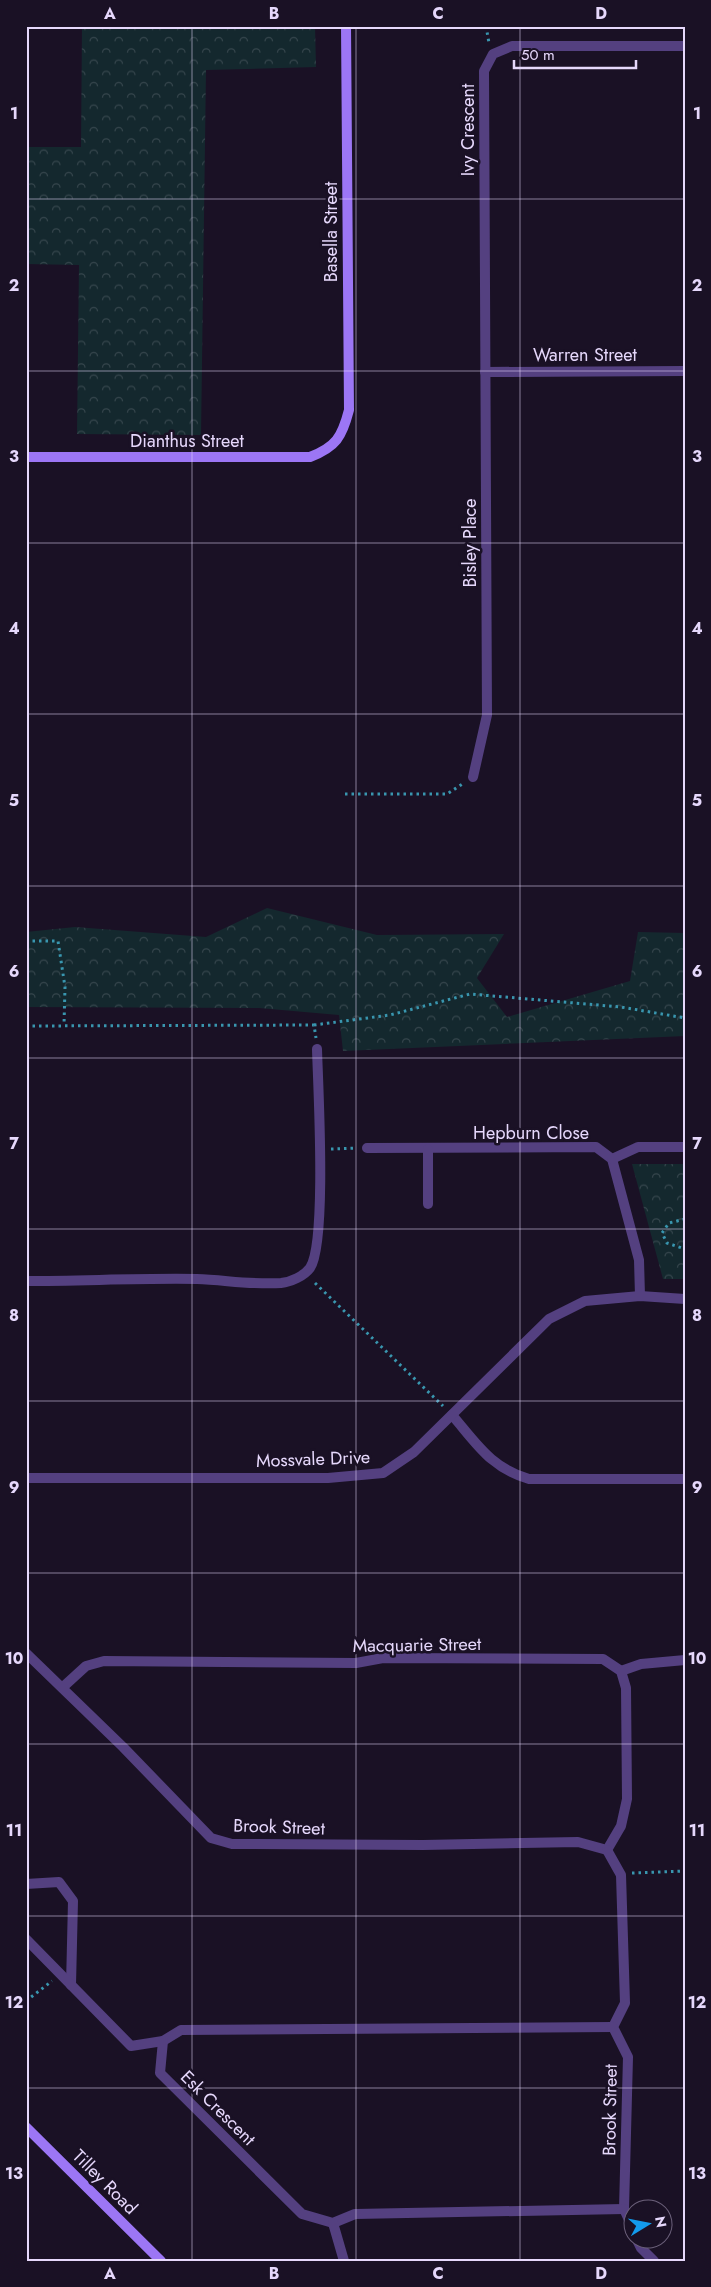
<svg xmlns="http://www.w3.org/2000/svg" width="711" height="2287" font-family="Jost,sans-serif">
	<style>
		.forest { fill: url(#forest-crowns) }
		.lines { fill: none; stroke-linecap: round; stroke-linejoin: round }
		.path { stroke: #3996af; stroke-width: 3; stroke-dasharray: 2.5 4; stroke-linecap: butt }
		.street { stroke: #544080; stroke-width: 10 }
		.secondary { stroke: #9c76f5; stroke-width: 10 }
		.grid { fill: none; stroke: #e6d8fc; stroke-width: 1; stroke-opacity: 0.55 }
		.labels { text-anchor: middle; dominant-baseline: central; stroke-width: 5; stroke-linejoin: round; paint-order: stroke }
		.street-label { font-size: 18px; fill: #e6d8fc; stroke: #1a1125 }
		.neatline { fill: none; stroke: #e6d8fc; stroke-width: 2 }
		.grid-label { font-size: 16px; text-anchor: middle; font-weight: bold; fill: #e6d8fc }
	</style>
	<defs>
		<pattern id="forest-crowns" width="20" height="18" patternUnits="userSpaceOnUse" patternTransform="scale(1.25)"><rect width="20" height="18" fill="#14282e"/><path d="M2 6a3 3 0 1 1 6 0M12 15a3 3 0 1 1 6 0" fill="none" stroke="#36464d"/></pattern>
	</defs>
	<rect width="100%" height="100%" fill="#1a1125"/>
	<g class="forest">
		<polygon points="82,26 315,26 316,67 206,70 201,435 77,434 79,265 26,264 26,147 81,147"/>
		<polygon points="267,908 377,935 504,934 477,978 507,1017 630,981 638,932 685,933 685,1036 343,1051 339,1015 259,1008 26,1007 26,932 75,927 206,937"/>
		<polygon points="632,1164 685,1164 685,1279 663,1279"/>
	</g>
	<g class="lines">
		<g class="path">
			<polyline points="486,26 489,43"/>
			<polyline points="345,794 447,794 464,783"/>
			<polyline points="26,941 58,941 65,987 64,1025"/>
			<polyline points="314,1025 390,1015 470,994 621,1007 685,1018"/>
			<polyline points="26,1026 314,1025 316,1038"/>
			<polyline points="331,1149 357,1148"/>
			<polyline points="685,1219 669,1223 662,1233 667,1243 685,1249"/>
			<polyline points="315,1283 443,1406"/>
			<polyline points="632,1873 685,1871"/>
			<polyline points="26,2001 52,1981"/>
		</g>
		<g class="street">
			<polyline points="485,372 685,371"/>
			<polyline points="473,777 487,715 484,71 493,54 512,46 685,46"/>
			<polyline points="367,1148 596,1147 612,1159 639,1260 640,1296"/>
			<polyline points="612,1159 638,1147 685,1147"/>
			<polyline points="428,1204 428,1149"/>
			<path d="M26 1281C83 1281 140 1278 197 1279 225 1280 253 1285 281 1283 291 1282 304 1276 310 1268 327 1243 318 1086 317 1049"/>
			<path d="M452 1415C477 1444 491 1468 529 1479H685"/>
			<polyline points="26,1478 328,1478 383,1473 414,1452 549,1319 585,1301 640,1296 685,1299"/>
			<polyline points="26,1653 123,1747 211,1838 232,1844 252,1844 423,1845 578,1842 607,1850 621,1826 627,1799 626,1688 621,1671 603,1659 383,1658 356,1663 104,1661 86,1666 63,1687"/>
			<polyline points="621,1671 641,1664 685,1660"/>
			<polyline points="607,1850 621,1875 625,2003 613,2027 628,2057 624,2209 634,2231"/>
			<polyline points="26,1884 59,1882 73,1901 71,1985"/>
			<polyline points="26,1939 131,2046 163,2041 181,2030 613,2027"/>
			<polyline points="163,2041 160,2073 302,2214 333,2223 355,2214 624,2209"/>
			<polyline points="333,2223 344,2261"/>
			<polyline points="637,2240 641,2248 654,2261"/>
		</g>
		<g class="secondary">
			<path d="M26 457H310C336 447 342 437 349 410L346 26"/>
			<polyline points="26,2127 161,2261"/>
		</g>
	</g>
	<path class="grid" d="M192 26V2261M356 26V2261M520 26V2261M26 199H685M26 371H685M26 543H685M26 714H685M26 886H685M26 1058H685M26 1229H685M26 1401H685M26 1573H685M26 1744H685M26 1916H685M26 2088H685"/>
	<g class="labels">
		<g class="street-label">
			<text transform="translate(468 130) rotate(-90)">Ivy Crescent</text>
			<text transform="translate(331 232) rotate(-90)">Basella Street</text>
			<text x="585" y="355">Warren Street</text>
			<text x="187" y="441">Dianthus Street</text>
			<text transform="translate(470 543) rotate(-90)">Bisley Place</text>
			<text x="531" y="1133">Hepburn Close</text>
			<text transform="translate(313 1459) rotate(-2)">Mossvale Drive</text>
			<text transform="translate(417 1645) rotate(-1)">Macquarie Street</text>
			<text transform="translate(279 1827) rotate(2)">Brook Street</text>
			<text transform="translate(218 2108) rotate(45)">Esk Crescent</text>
			<text transform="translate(610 2110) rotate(-89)">Brook Street</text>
			<text transform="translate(105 2182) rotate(45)">Tilley Road</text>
		</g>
	</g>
	<rect width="711" height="2287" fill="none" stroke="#1a1125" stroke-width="55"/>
	<g transform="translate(648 2224) rotate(80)"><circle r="24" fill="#1a1125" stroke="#6c617b"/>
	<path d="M0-4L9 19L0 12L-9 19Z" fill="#139bed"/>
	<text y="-8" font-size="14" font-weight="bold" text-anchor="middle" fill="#e6d8fc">N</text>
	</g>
	<path d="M514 60v8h122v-8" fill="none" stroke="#e6d8fc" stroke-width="2.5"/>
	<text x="521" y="60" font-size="15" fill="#e6d8fc" stroke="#1a1125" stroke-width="4" paint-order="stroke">50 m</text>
	<rect x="28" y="28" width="656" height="2232" class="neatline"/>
	<g class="grid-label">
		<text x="110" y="19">A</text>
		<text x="274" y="19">B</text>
		<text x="438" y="19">C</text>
		<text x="601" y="19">D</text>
		<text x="14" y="119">1</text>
		<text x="697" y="119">1</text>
		<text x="14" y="291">2</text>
		<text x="697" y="291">2</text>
		<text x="14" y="462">3</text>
		<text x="697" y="462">3</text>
		<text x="14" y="634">4</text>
		<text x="697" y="634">4</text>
		<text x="14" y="806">5</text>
		<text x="697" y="806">5</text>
		<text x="14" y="977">6</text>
		<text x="697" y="977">6</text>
		<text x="14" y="1149">7</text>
		<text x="697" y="1149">7</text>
		<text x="14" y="1321">8</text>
		<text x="697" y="1321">8</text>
		<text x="14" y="1493">9</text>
		<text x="697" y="1493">9</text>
		<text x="14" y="1664">10</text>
		<text x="697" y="1664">10</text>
		<text x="14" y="1836">11</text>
		<text x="697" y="1836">11</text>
		<text x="14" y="2008">12</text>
		<text x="697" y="2008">12</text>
		<text x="14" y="2179">13</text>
		<text x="697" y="2179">13</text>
		<text x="110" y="2279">A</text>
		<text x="274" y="2279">B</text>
		<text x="438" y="2279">C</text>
		<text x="601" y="2279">D</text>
	</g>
</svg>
